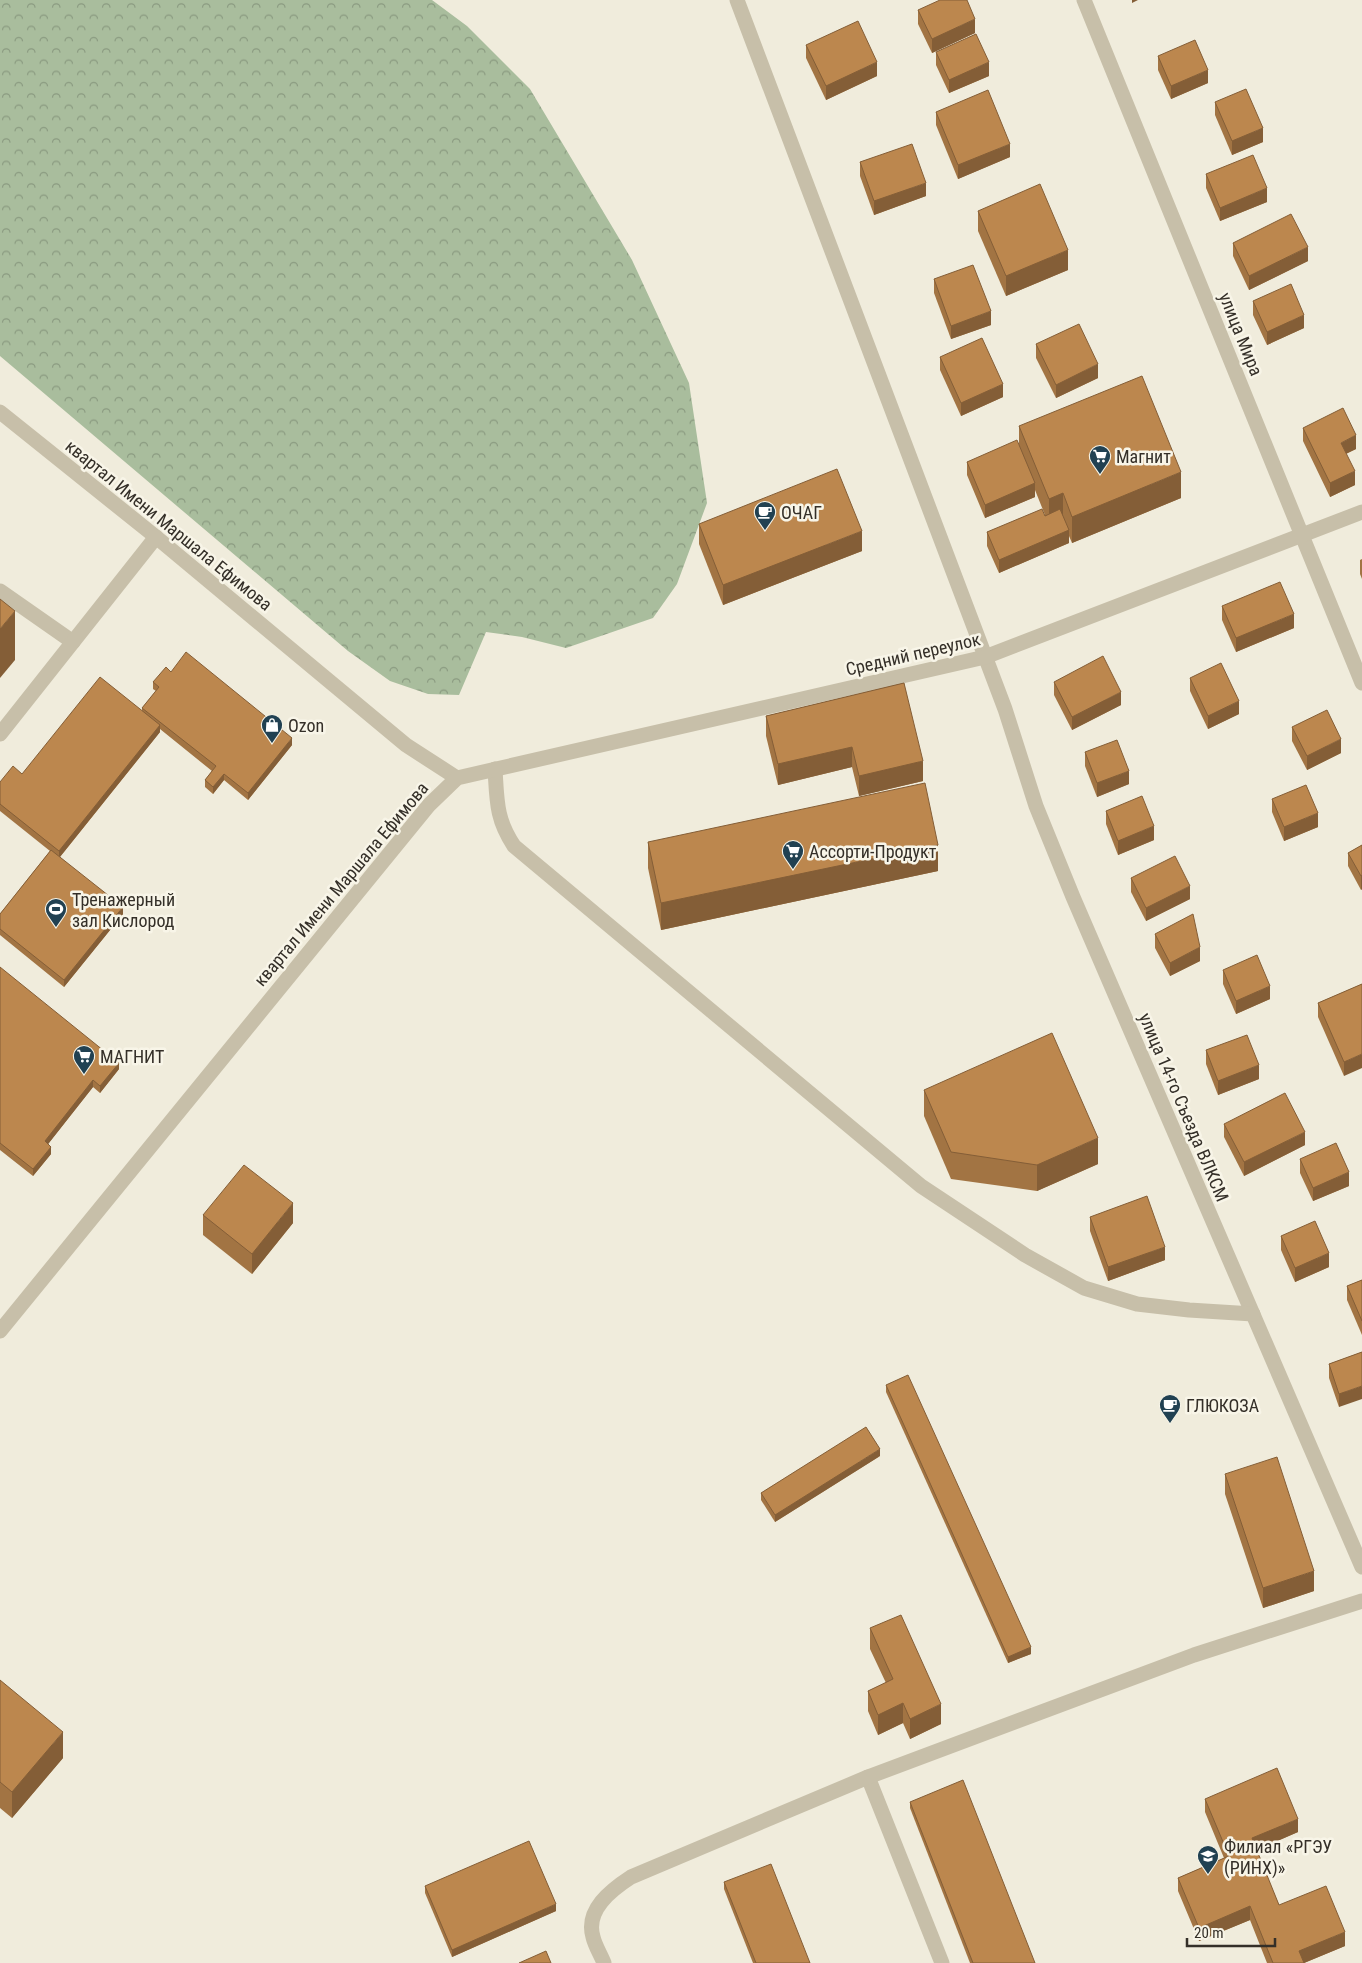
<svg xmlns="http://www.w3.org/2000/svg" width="1362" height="1963" font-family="'Roboto Condensed',sans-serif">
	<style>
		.forest { fill: url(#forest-crowns) }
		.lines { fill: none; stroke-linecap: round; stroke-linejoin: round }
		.minor { stroke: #c7bfa9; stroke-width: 15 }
		.wall { fill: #a27443 }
		.shaded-wall { fill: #845e37 }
		.building { fill: #bc874e; stroke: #845e37 }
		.labels { text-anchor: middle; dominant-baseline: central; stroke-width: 5; stroke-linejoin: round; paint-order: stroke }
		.street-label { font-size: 18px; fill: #342f28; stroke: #f8f5e8 }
		.poi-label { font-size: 18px; fill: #342f28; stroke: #f8f5e8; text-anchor: start }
	</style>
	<defs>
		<pattern id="forest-crowns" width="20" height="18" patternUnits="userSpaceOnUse" patternTransform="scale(1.25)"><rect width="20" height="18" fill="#a9bd9d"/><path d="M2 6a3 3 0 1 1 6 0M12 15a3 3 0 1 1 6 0" fill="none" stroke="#8a9a80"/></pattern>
	</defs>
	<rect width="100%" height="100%" fill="#f0ecdc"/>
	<polygon class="forest" points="0,0 432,0 467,26 530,89 632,260 689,383 707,503 677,584 653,618 566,648 522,637 486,632 459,695 428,694 390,681 348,651 0,356"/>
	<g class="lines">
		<g class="minor">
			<polyline points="737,0 1005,709 1036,806 1073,897 1362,1567"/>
			<polyline points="1084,0 1362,683"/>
			<polyline points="0,412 156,537 406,745 457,778"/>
			<polyline points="0,591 73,642"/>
			<polyline points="0,734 156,537"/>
			<path d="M495 769C497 801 496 819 514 846L921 1186 1025 1255 1084 1288 1137 1304 1189 1310 1253 1314"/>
			<polyline points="0,1331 429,805 457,778 985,657 1362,512"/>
			<polyline points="868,1777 942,1963"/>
			<path d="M604 1963C601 1955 595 1946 593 1937 585 1910 611 1890 631 1877L868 1777 1194 1655 1362 1601"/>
		</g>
	</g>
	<g class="wall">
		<polygon points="918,10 975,33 932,53 918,24"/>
		<polygon points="806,45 877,76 826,100 806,58"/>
		<polygon points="936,52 989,76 949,93 936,65"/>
		<polygon points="1158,56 1208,83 1171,99 1158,70"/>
		<polygon points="1215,102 1263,142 1232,155 1215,115"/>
		<polygon points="936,112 1010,157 958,179 936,125"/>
		<polygon points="860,162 926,196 874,215 860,176"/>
		<polygon points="1206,174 1267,202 1220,221 1206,188"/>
		<polygon points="978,211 1068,270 1006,296 978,231"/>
		<polygon points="1233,243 1308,261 1249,290 1233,256"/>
		<polygon points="934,279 991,325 951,339 934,293"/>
		<polygon points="1253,301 1304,328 1267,345 1253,315"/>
		<polygon points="1036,344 1098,378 1056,398 1036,358"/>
		<polygon points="940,357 1003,397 961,416 940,370"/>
		<polygon points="1019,426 1181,498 1072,543 1069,536 1069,543 999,573 987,546 987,532 1045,515 1035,490 1035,497 985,518 967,475 967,462 1019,446"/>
		<polygon points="1303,428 1356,449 1346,454 1355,485 1330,497 1303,441"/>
		<polygon points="699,524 862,551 723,605 699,544"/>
		<polygon points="1362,559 1362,579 1360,574 1360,560"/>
		<polygon points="1222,606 1294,628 1236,652 1222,620"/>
		<polygon points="171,672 292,745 248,800 224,780 213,794 205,787 205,780 212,771 160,729 160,732 60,857 123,914 64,987 0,935 0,914 50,851 0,811 0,782 22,774 142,711 142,708 156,691 153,689 153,682"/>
		<polygon points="1190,678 1239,714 1208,729 1190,691"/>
		<polygon points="1054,682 1121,705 1072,730 1054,695"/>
		<polygon points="904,683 923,781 859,796 852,767 778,785 766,736 766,716"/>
		<polygon points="1292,727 1341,753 1307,770 1292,741"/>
		<polygon points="1085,752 1129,784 1097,797 1085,766"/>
		<polygon points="1272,799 1318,827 1284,841 1272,812"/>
		<polygon points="1106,811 1154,840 1118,855 1106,824"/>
		<polygon points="648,842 938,871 661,930 648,868"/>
		<polygon points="1362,845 1362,889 1361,890 1348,866 1348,853"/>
		<polygon points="1131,878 1190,899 1146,921 1131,892"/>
		<polygon points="1155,934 1200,961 1170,976 1155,948"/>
		<polygon points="0,968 119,1069 100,1093 93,1087 48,1144 51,1154 33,1176 0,1150"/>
		<polygon points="1223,970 1270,999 1236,1014 1223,984"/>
		<polygon points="1362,984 1344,1076 1318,1017 1318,1003"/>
		<polygon points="1206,1050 1259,1079 1218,1095 1206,1064"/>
		<polygon points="924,1090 1098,1164 1037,1191 951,1179 924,1116"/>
		<polygon points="1224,1124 1305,1145 1244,1176 1224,1137"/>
		<polygon points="1300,1159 1349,1186 1313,1201 1300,1173"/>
		<polygon points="203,1215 293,1223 252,1274 203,1235"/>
		<polygon points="1090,1217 1165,1260 1108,1281 1090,1231"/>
		<polygon points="1281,1236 1329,1267 1295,1282 1281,1250"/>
		<polygon points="1362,1280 1362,1335 1347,1300 1347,1286"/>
		<polygon points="1362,1352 1339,1407 1329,1378 1329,1364"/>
		<polygon points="886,1385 1031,1654 1008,1663 886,1392"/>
		<polygon points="880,1456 775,1522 761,1500 761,1493"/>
		<polygon points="1225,1474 1314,1591 1263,1608 1225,1494"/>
		<polygon points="870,1628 941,1724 910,1739 903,1723 878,1735 868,1711 868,1691 886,1683 870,1649"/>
		<polygon points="0,1680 63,1758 12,1818 0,1808"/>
		<polygon points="1205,1799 1298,1832 1256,1850 1279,1905 1345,1946 1304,1963 1267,1963 1250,1920 1199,1941 1178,1891 1178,1878 1224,1858 1205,1812"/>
		<polygon points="910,1802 1035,1963 970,1963 910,1808"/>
		<polygon points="724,1882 810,1963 753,1963 724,1889"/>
		<polygon points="425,1886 556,1911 452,1957 425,1893"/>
	</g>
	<g class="shaded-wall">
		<polygon points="1132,0 1138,0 1132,3"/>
		<polygon points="975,19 975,33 932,53 932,39"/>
		<polygon points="877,62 877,76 826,100 826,86"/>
		<polygon points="989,62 989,76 949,93 949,80"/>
		<polygon points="1208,70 1208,83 1171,99 1171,86"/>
		<polygon points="1263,128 1263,142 1232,155 1232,141"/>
		<polygon points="1010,144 1010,157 958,179 958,165"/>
		<polygon points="926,183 926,196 874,215 874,201"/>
		<polygon points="1267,188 1267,202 1220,221 1220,208"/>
		<polygon points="1308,247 1308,261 1249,290 1249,276"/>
		<polygon points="1068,250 1068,270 1006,296 1006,276"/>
		<polygon points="991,311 991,325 951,339 951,326"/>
		<polygon points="1304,315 1304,328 1267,345 1267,332"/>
		<polygon points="1098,364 1098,378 1056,398 1056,385"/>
		<polygon points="1003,384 1003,397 961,416 961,403"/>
		<polygon points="1356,435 1356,449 1341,456 1341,443"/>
		<polygon points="1355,471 1355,485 1330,497 1330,483"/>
		<polygon points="1181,472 1181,498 1072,543 1072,517"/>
		<polygon points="1035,483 1035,497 985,518 985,505"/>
		<polygon points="1063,493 1063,519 1049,525 1049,499"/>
		<polygon points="1069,530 1069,543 999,573 999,560"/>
		<polygon points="862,531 862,551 723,605 723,585"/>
		<polygon points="15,611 15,660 0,678 0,629"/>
		<polygon points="1294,614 1294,628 1236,652 1236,638"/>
		<polygon points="1121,692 1121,705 1072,730 1072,717"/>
		<polygon points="1239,701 1239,714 1208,729 1208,716"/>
		<polygon points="160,725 160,732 59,858 59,851"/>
		<polygon points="292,738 292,745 248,800 248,793"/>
		<polygon points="1341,739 1341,753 1307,770 1307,756"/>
		<polygon points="852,747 852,767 778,785 778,764"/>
		<polygon points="923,761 923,781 859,796 859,776"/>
		<polygon points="1129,771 1129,784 1097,797 1097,783"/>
		<polygon points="224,774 224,780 213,794 213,787"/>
		<polygon points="1318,813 1318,827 1284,841 1284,827"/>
		<polygon points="1154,826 1154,840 1118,855 1118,841"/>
		<polygon points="938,845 938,871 661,930 661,903"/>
		<polygon points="1362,875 1362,889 1361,890 1361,876"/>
		<polygon points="1190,886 1190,899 1146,921 1146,908"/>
		<polygon points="123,907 123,914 64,987 64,980"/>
		<polygon points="1200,947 1200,961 1170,976 1170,963"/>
		<polygon points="1270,986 1270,999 1236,1014 1236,1001"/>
		<polygon points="1362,1054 1362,1068 1344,1076 1344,1062"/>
		<polygon points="119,1063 119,1069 100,1093 100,1086"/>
		<polygon points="1259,1065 1259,1079 1218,1095 1218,1081"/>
		<polygon points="93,1080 93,1087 45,1148 45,1141"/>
		<polygon points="1305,1132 1305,1145 1244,1176 1244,1162"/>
		<polygon points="1098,1138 1098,1164 1037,1191 1037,1165"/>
		<polygon points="51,1147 51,1154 33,1176 33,1169"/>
		<polygon points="1349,1172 1349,1186 1313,1201 1313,1188"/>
		<polygon points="293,1203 293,1223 252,1274 252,1254"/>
		<polygon points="1165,1247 1165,1260 1108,1281 1108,1267"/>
		<polygon points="1329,1253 1329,1267 1295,1282 1295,1268"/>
		<polygon points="1362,1386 1362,1399 1339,1407 1339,1394"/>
		<polygon points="880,1449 880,1456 775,1522 775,1515"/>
		<polygon points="1314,1571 1314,1591 1263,1608 1263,1588"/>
		<polygon points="1031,1647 1031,1654 1008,1663 1008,1657"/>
		<polygon points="903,1703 903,1723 878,1735 878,1715"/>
		<polygon points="941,1704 941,1724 910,1739 910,1719"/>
		<polygon points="63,1732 63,1758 12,1818 12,1792"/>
		<polygon points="1298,1819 1298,1832 1252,1852 1252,1838"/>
		<polygon points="556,1904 556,1911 452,1957 452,1950"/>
		<polygon points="1250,1906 1250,1920 1199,1941 1199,1928"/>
		<polygon points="1345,1932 1345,1946 1304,1963 1299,1951"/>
	</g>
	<g class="building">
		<polygon points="940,0 967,0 975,19 932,39 918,10"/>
		<polygon points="858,21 877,62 826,86 806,45"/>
		<polygon points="976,34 989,62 949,80 936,52"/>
		<polygon points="1195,40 1208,70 1171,86 1158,56"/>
		<polygon points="1246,89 1263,128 1232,141 1215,102"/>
		<polygon points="988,90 1010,144 958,165 936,112"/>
		<polygon points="912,144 926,183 874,201 860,162"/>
		<polygon points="1253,155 1267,188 1220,208 1206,174"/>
		<polygon points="1040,184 1068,250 1006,276 978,211"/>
		<polygon points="1291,214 1308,247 1249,276 1233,243"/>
		<polygon points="973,265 991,311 951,326 934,279"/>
		<polygon points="1291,284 1304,315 1267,332 1253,301"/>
		<polygon points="1079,324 1098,364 1056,385 1036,344"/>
		<polygon points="982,338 1003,384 961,403 940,357"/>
		<polygon points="1142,376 1181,472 1072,517 1063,493 1049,499 1019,426"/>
		<polygon points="1343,408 1356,435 1341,443 1355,471 1330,483 1303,428"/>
		<polygon points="1017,440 1035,483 985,505 967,462"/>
		<polygon points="837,469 862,531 723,585 699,524"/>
		<polygon points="1042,509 1045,516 1060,509 1069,530 999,560 987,532"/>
		<polygon points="1280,582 1294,614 1236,638 1222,606"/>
		<polygon points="0,599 15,611 0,629"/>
		<polygon points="186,652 292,738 248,793 224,774 213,787 205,780 216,766 142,708 159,687 153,682 166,667 171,672"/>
		<polygon points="1103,656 1121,692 1072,717 1054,682"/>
		<polygon points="1221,663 1239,701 1208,716 1190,678"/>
		<polygon points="100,677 160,725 59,851 0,804 0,782 13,766 22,774"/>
		<polygon points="904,683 923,761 859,776 852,747 778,764 766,716"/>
		<polygon points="1327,710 1341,739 1307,756 1292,727"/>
		<polygon points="1117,740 1129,771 1097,783 1085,752"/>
		<polygon points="925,783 938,845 661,903 648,842"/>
		<polygon points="1306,785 1318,813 1284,827 1272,799"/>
		<polygon points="1142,796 1154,826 1118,841 1106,811"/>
		<polygon points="1362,845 1362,875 1361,876 1348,853"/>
		<polygon points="51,850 123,907 64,980 0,929 0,914"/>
		<polygon points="1175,856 1190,886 1146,908 1131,878"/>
		<polygon points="1193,914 1200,947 1170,963 1155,934"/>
		<polygon points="1257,955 1270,986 1236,1001 1223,970"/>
		<polygon points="0,967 119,1063 100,1086 93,1080 45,1141 51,1147 33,1169 0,1143"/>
		<polygon points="1362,984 1362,1054 1344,1062 1318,1003"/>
		<polygon points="1052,1033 1098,1138 1037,1165 951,1152 924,1090"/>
		<polygon points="1247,1035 1259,1065 1218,1081 1206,1050"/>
		<polygon points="1285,1093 1305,1132 1244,1162 1224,1124"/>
		<polygon points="1336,1143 1349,1172 1313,1188 1300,1159"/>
		<polygon points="244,1165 293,1203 252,1254 203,1215"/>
		<polygon points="1147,1196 1165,1247 1108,1267 1090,1217"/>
		<polygon points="1315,1221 1329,1253 1295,1268 1281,1236"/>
		<polygon points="1362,1280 1362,1321 1347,1286"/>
		<polygon points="1362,1352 1362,1386 1339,1394 1329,1364"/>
		<polygon points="908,1375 1031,1647 1008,1657 886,1385"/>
		<polygon points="866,1427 880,1449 775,1515 761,1493"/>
		<polygon points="1277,1457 1314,1571 1263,1588 1225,1474"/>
		<polygon points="901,1615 941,1704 910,1719 903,1703 878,1715 868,1691 893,1679 870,1628"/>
		<polygon points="0,1680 63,1732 12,1792 0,1782"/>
		<polygon points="1277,1768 1298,1819 1252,1838 1279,1905 1326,1886 1345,1932 1299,1951 1304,1963 1273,1963 1250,1906 1199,1928 1178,1878 1229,1856 1205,1799"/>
		<polygon points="963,1780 1035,1963 973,1963 910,1802"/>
		<polygon points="529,1841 556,1904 452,1950 425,1886"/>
		<polygon points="771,1864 810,1963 756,1963 724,1882"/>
		<polygon points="546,1951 551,1963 519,1963"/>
	</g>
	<defs>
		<g id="supermarket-pin" transform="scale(1.125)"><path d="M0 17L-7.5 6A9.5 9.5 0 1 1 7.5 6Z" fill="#214152" stroke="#f8f5e8"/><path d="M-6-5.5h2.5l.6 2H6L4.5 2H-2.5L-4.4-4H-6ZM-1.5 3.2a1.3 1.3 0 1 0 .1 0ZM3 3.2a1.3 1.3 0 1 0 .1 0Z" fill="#fff"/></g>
		<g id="cafe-pin" transform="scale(1.125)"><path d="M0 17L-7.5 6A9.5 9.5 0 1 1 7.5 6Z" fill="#214152" stroke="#f8f5e8"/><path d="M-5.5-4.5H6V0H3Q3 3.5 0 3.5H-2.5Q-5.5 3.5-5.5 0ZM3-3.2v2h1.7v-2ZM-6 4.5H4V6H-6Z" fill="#fff"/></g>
		<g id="shop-pin" transform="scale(1.125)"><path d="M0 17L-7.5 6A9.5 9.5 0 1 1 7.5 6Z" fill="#214152" stroke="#f8f5e8"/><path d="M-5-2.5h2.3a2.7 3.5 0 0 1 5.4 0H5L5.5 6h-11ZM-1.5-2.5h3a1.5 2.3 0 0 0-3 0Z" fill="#fff"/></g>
		<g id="stadium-pin" transform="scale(1.125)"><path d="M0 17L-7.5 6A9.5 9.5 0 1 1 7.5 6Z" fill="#214152" stroke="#f8f5e8"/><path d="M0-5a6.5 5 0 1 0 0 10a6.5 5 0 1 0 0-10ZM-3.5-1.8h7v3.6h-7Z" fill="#fff"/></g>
		<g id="university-pin" transform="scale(1.125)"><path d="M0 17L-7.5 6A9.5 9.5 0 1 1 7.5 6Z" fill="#214152" stroke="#f8f5e8"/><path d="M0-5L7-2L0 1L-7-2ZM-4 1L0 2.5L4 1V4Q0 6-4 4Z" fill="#fff"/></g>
	</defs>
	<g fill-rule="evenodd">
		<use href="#supermarket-pin" x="1100" y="456"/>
		<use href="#cafe-pin" x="765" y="512"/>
		<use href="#shop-pin" x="272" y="725"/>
		<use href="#supermarket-pin" x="793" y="851"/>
		<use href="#stadium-pin" x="56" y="909"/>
		<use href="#supermarket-pin" x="84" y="1056"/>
		<use href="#cafe-pin" x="1170" y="1405"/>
		<use href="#university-pin" x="1208" y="1856"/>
	</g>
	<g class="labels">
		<g class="street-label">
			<text transform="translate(1241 334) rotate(68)">улица Мира</text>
			<text transform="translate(169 525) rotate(39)">квартал Имени Маршала Ефимова</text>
			<text transform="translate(913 654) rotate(-13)">Средний переулок</text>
			<text transform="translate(341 884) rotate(-50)">квартал Имени Маршала Ефимова</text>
			<text transform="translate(1184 1107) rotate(67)">улица 14-го Съезда ВЛКСМ</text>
		</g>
		<g class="poi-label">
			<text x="1116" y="456">Магнит</text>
			<text x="781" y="512">ОЧАГ</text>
			<text x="288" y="725">Ozon</text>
			<text x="809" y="851">Ассорти-Продукт</text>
			<text x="72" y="899">Тренажерный<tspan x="72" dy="21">зал Кислород</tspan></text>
			<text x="100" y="1056">МАГНИТ</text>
			<text x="1186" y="1405">ГЛЮКОЗА</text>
			<text x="1224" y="1846">Филиал «РГЭУ<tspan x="1224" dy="21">(РИНХ)»</tspan></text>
		</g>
	</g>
	<path d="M1187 1938v8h88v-8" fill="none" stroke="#342f28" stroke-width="2.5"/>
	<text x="1194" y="1938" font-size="15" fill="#342f28" stroke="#f8f5e8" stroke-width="4" paint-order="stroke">20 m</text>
</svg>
